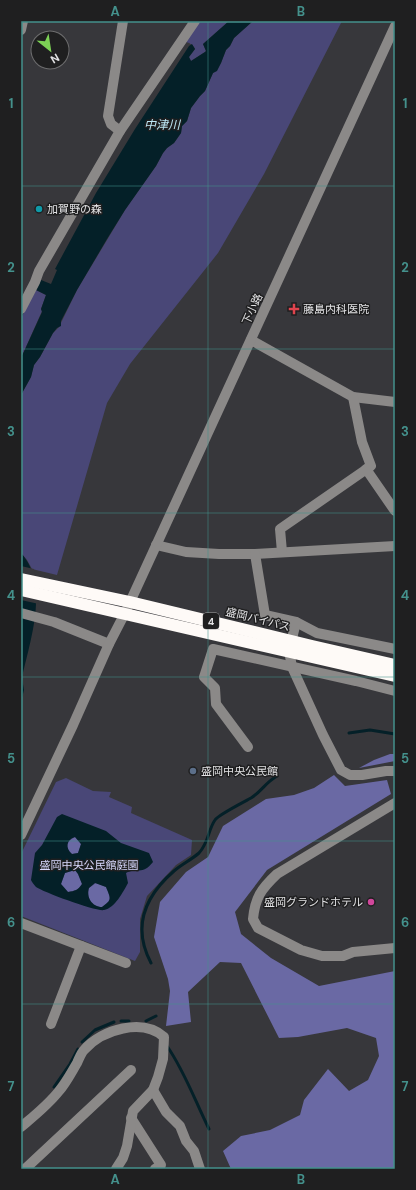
<svg xmlns="http://www.w3.org/2000/svg" width="416" height="1190" font-family="'DM Sans','Noto Sans JP',sans-serif">
	<style>
		.green { fill: #494777 }
		.forest { fill: #6a69a4 }
		.water { fill: #042028; fill-rule: evenodd }
		.pier { fill: #37373b }
		.lines { fill: none; stroke-linecap: round; stroke-linejoin: round }
		.stream { stroke: #042028; stroke-width: 3 }
		.minor { stroke: #8b8988; stroke-width: 10 }
		.highway { stroke: #fefaf7; stroke-width: 12 }
		.grid { fill: none; stroke: #44918c; stroke-width: 1; stroke-opacity: 0.55 }
		.culture-dot { fill: #0f9aa8; stroke: #1f1f20; stroke-width: 1.5 }
		.health-dot { fill: #e0444e; stroke: #1f1f20; stroke-width: 1.5 }
		.service-dot { fill: #5c6f8a; stroke: #1f1f20; stroke-width: 1.5 }
		.hotel-dot { fill: #d1479c; stroke: #1f1f20; stroke-width: 1.5 }
		.labels { text-anchor: middle; dominant-baseline: central; stroke-width: 3; stroke-linejoin: round; paint-order: stroke }
		.shield { fill: #1f1f20; stroke: #a8a8a9; stroke-width: 1 }
		.shield-label { font-size: 10px; font-weight: bold; fill: #e2e2e4 }
		.poi-label { font-size: 11px; fill: #e2e2e4; stroke: #1f1f20; text-anchor: start }
		.street-label { font-size: 11px; fill: #e2e2e4; stroke: #1f1f20 }
		.park-label { font-size: 11px; fill: #d7d8fc; stroke: #1f1f20 }
		.water-label { font-size: 12px; font-style: italic; fill: #bce7f5; stroke: #1f1f20 }
		.neatline { fill: none; stroke: #44918c; stroke-width: 1.5 }
		.grid-label { font-size: 13px; text-anchor: middle; font-weight: bold; fill: #44918c }
	</style>
	<rect width="100%" height="100%" fill="#37373b"/>
	<g class="green">
		<path d="M197 21H229L203 44 206 51 205 52 191 61 189 57 195 49C193 44 189 43 184 41Z"/>
		<polygon points="253,21 342,21 264,174 218,253 130,364 107,403 57,575 32,569 27,560 21,553 21,395 31,377 34,365 40,357 53,333 59,327 77,290 125,210 156,166 163,153 167,148 174,143 181,133 182,126 187,121 191,108 200,96 205,91 213,73 216,71 221,63 226,50 230,46 234,38"/>
		<polygon points="36,290 46,295 41,309 42,311 21,358 21,318"/>
		<polygon points="66,778 93,791 111,792 109,797 132,807 131,813 192,840 191,855 176,865 147,896 140,919 140,952 135,961 21,916 21,854 56,782"/>
	</g>
	<g class="forest">
		<polygon points="390,754 395,754 395,761 359,768 374,760"/>
		<polygon points="334,775 345,786 387,780 391,794 267,870 235,912 241,934 271,958 319,986 395,971 395,1169 231,1169 223,1151 241,1136 270,1130 300,1115 304,1100 328,1069 349,1091 368,1080 379,1056 376,1038 347,1028 298,1037 279,1038 241,963 220,962 188,992 191,1022 166,1026 170,991 168,979 154,937 160,902 186,872 208,857 223,826 266,799 294,795 314,788"/>
		<path d="M75 837 81 844 78 853 72 854C65 848 66 841 75 837Z"/>
		<path d="M75 870 78 874 82 884C78 890 75 891 68 892L61 884 65 873Z"/>
		<path d="M96 883 106 887C111 899 112 900 102 907 92 907 86 897 89 888Z"/>
	</g>
	<g class="water">
		<polygon points="229,21 253,21 234,38 230,46 226,50 221,63 217,71 213,73 205,91 200,96 191,108 187,121 182,126 181,133 174,143 167,148 163,153 156,166 125,210 107,239 77,290 61,321 61,326 57,328 53,333 40,357 34,365 31,377 21,395 21,358 42,312 41,309 46,295 36,290 41,280 51,284 57,270 55,269 96,193 135,129 189,46 192,44 195,49 189,57 191,61 205,52 206,51 203,44"/>
		<path d="M21 553C50 585 30 641 22 678L24 690 21 702Z"/>
		<path d="M62 814 106 831 121 843 149 853 153 862C142 876 137 867 126 873L128 883C123 892 115 908 104 910 97 912 43 892 36 887 34 885 32 882 31 880L35 853 42 845 57 817ZM75 837 81 844 78 853 72 854C65 848 66 840 75 837ZM75 870 78 874 82 884C78 890 75 891 68 892L61 884 65 873ZM95 883 106 887C111 899 112 900 102 907 92 907 86 897 89 888Z"/>
	</g>
	<polygon class="pier" points="21,566 34,569 39,604 21,600"/>
	<g class="lines">
		<g class="stream">
			<polyline points="349,733 370,730 395,734"/>
			<path d="M151 963C132 927 144 897 174 871 182 864 191 860 199 853 209 842 208 830 215 820 218 815 244 802 251 798 262 791 265 783 277 776"/>
			<polyline points="121,1021 129,1021"/>
			<polyline points="146,1021 156,1016"/>
			<polyline points="82,1042 95,1030 114,1022"/>
			<path d="M167 1046C185 1072 195 1101 209 1129"/>
			<polyline points="54,1087 70,1064 78,1049"/>
		</g>
		<g class="minor">
			<polyline points="21,30 23,21"/>
			<polyline points="120,131 111,124 108,116 123,21"/>
			<polyline points="21,309 35,282 39,271 120,131 195,21"/>
			<polyline points="251,340 353,397 395,402"/>
			<polyline points="366,469 395,511"/>
			<polyline points="156,545 186,552 219,554 255,554 395,546"/>
			<polyline points="282,552 280,529 371,466 362,442 353,397"/>
			<polyline points="255,554 265,615 296,622 317,633 395,649"/>
			<polyline points="21,613 54,622 109,644"/>
			<polyline points="296,622 289,651 292,667 323,735 341,770 350,775 362,775 386,771 395,771"/>
			<polyline points="248,747 216,704 215,688 204,677 213,649 356,681 395,691"/>
			<path d="M395 803 277 874C261 889 255 898 253 919L258 928 301 950 322 956H343L353 952 395 948"/>
			<polyline points="21,835 73,725 109,644 125,613 395,26"/>
			<polyline points="21,923 126,963"/>
			<polyline points="51,1024 81,946"/>
			<polyline points="153,1090 166,1112 180,1126 186,1141 194,1151 200,1169"/>
			<polyline points="131,1118 161,1165 155,1169"/>
			<path d="M21 1127C34 1116 48 1105 59 1091 66 1083 71 1073 77 1063 79 1059 81 1053 84 1050 102 1029 143 1018 164 1037L163 1059 158 1077 153 1090 133 1111 127 1146 123 1158 116 1169"/>
			<polyline points="25,1169 131,1070"/>
		</g>
		<g class="highway">
			<polyline points="21,579 130,602 312,646 395,665"/>
			<polyline points="21,590 395,676"/>
		</g>
	</g>
	<path class="grid" d="M208 21V1169M21 186H395M21 349H395M21 513H395M21 677H395M21 841H395M21 1004H395"/>
	<circle class="culture-dot" cx="39" cy="209" r="4"/>
	<path class="health-dot" d="M292 303h4v4h4v4h-4v4h-4v-4h-4v-4h4z"/>
	<circle class="service-dot" cx="193" cy="771" r="4"/>
	<circle class="hotel-dot" cx="371" cy="902" r="4"/>
	<g class="labels">
		<rect class="shield" x="203" y="613" width="16" height="16" rx="3"/>
		<g class="shield-label">
			<text x="211" y="621">4</text>
		</g>
		<g class="poi-label">
			<text x="47" y="209">加賀野の森</text>
			<text x="303" y="309">藤島内科医院</text>
			<text x="201" y="771">盛岡中央公民館</text>
			<text x="363" y="902" text-anchor="end">盛岡グランドホテル</text>
		</g>
		<g class="street-label">
			<text transform="translate(252 309) rotate(-65)">下小路</text>
			<text transform="translate(258 619) rotate(14)">盛岡バイパス</text>
		</g>
		<g class="park-label">
			<text x="89" y="865">盛岡中央公民館庭園</text>
		</g>
		<g class="water-label">
			<text x="162" y="125">中津川</text>
		</g>
	</g>
	<rect width="416" height="1190" fill="none" stroke="#1f1f20" stroke-width="44"/>
	<g transform="translate(50 50) rotate(150)"><circle r="19" fill="#1f1f20" stroke="#6d6d6e"/>
	<path d="M0-3L7 15L0 10L-7 15Z" fill="#7cd155"/>
	<text y="-6" font-size="11" font-weight="bold" text-anchor="middle" fill="#e2e2e4">N</text>
	</g>
	<rect x="22" y="22" width="372" height="1146" class="neatline"/>
	<g class="grid-label">
		<text x="115" y="16">A</text>
		<text x="301" y="16">B</text>
		<text x="11" y="108">1</text>
		<text x="405" y="108">1</text>
		<text x="11" y="272">2</text>
		<text x="405" y="272">2</text>
		<text x="11" y="436">3</text>
		<text x="405" y="436">3</text>
		<text x="11" y="600">4</text>
		<text x="405" y="600">4</text>
		<text x="11" y="763">5</text>
		<text x="405" y="763">5</text>
		<text x="11" y="927">6</text>
		<text x="405" y="927">6</text>
		<text x="11" y="1091">7</text>
		<text x="405" y="1091">7</text>
		<text x="115" y="1184">A</text>
		<text x="301" y="1184">B</text>
	</g>
</svg>
